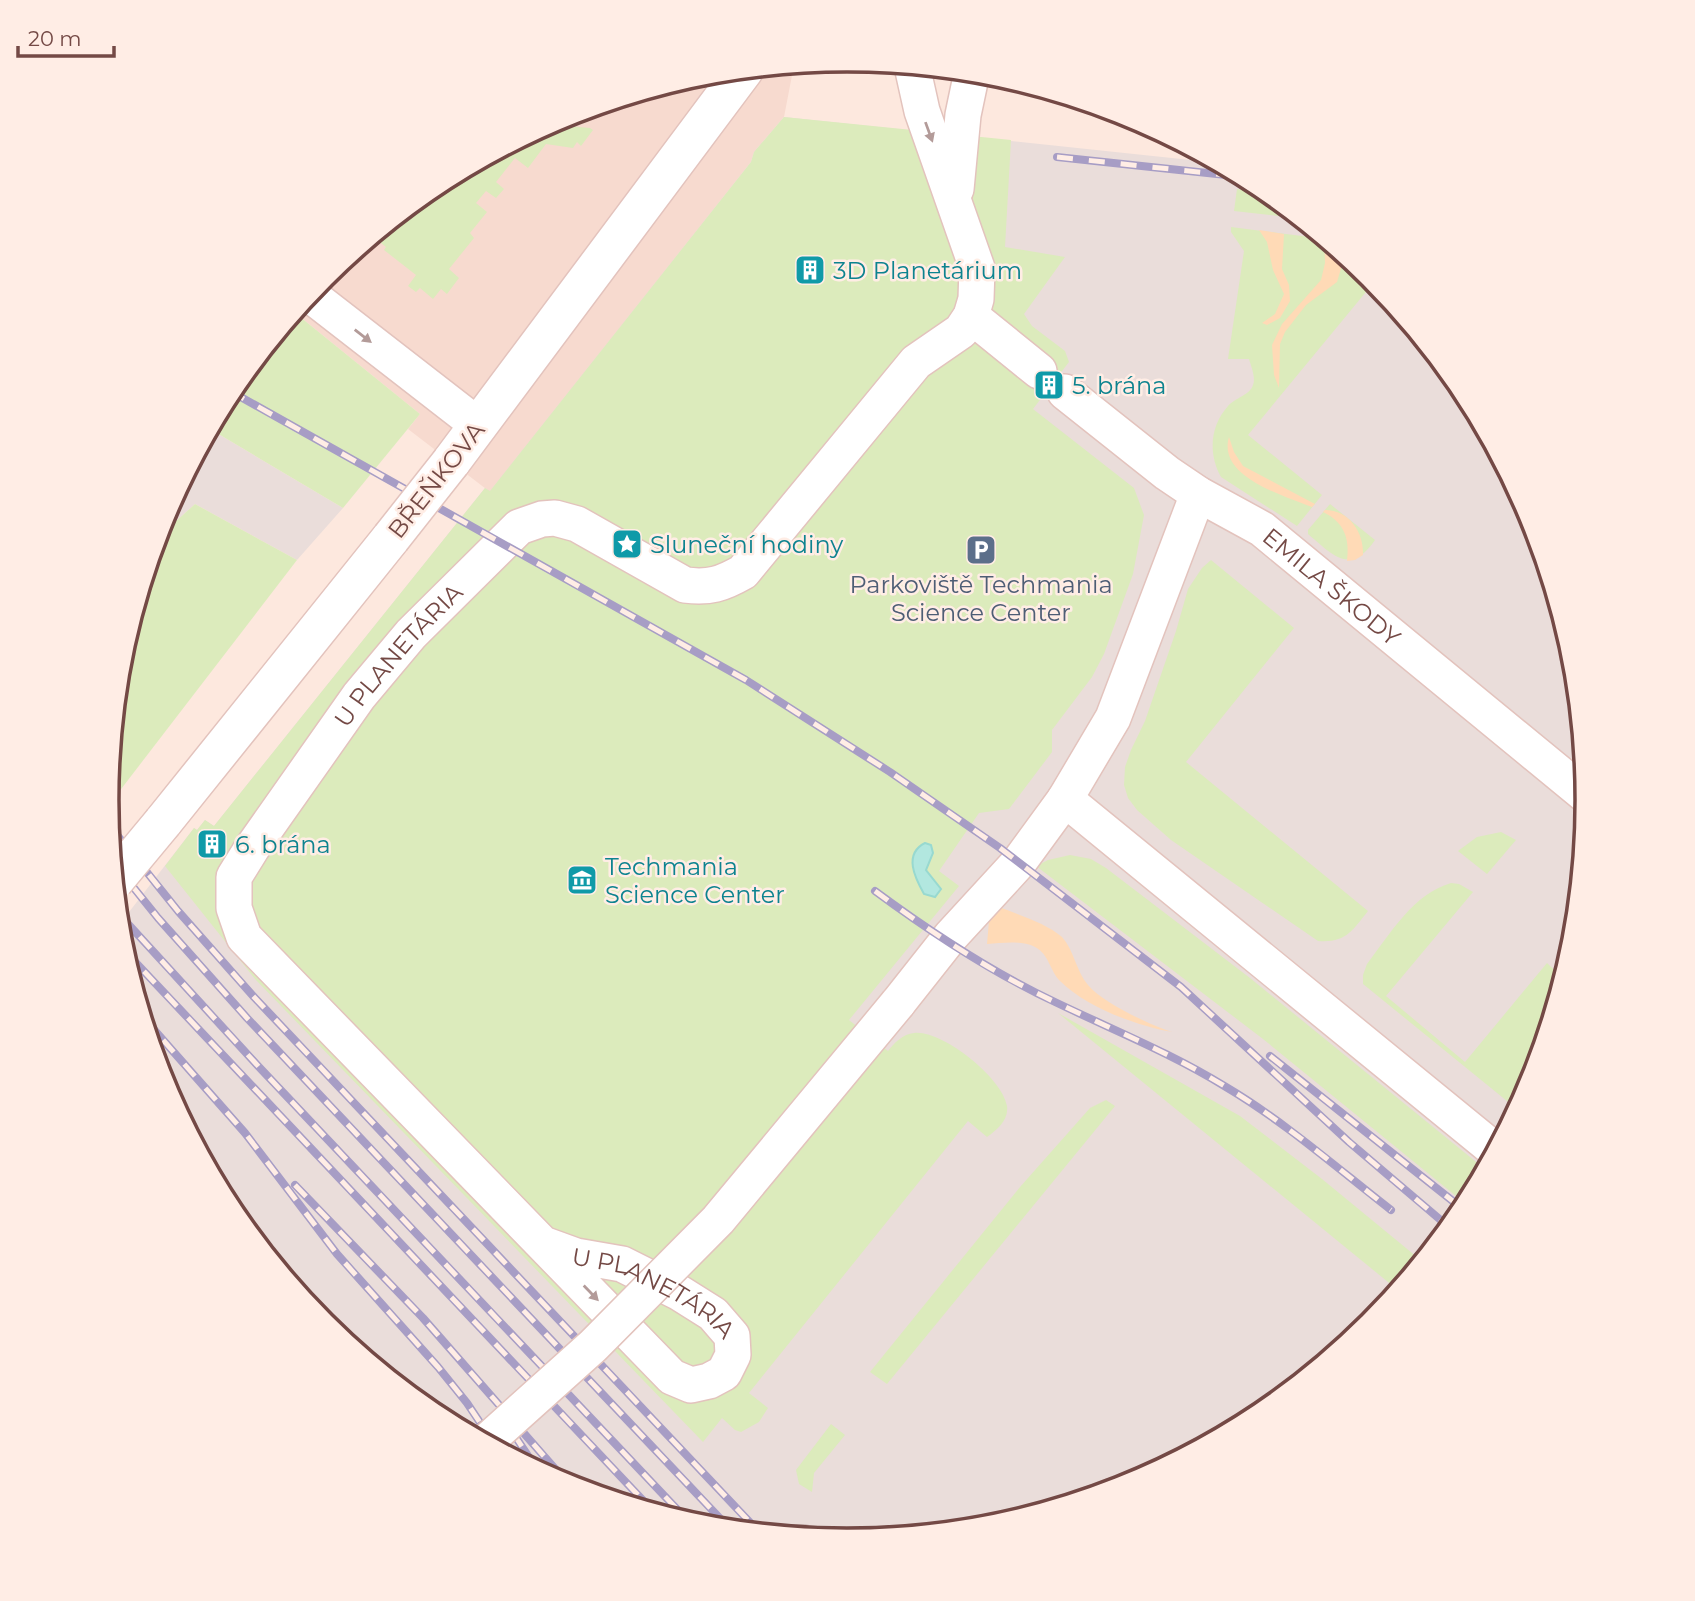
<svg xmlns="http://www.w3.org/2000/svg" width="1695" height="1601" font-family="Montserrat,sans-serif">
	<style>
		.residential { fill: #f7dacf }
		.industrial { fill: #eaddda }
		.green { fill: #dcebbc }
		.sand { fill: #ffdab6 }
		.water { fill: #b2e7df; stroke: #98d9d0; stroke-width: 2 }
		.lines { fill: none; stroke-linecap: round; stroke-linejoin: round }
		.minor-casing { stroke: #e3c3bd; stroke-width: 38 }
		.tertiary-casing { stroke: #e3c3bd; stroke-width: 41 }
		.minor { stroke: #fff; stroke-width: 35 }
		.tertiary { stroke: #fff; stroke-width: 38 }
		.rail-casing { stroke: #a79dc5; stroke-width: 8 }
		.rail { stroke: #ffede5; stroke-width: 5; stroke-dasharray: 16; stroke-linecap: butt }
		.minor-bridge-casing { stroke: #e3c3bd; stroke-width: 38; stroke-linecap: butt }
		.tertiary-bridge-casing { stroke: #e3c3bd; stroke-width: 41; stroke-linecap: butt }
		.minor-bridge { stroke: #fff; stroke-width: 35 }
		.tertiary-bridge { stroke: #fff; stroke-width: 38 }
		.oneway { fill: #b39b99 }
		.labels { text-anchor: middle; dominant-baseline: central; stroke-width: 5; stroke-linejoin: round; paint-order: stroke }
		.culture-label { font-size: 24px; fill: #0d838f; stroke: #ffede5; text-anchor: start }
		.street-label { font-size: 24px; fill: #744945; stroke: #ffede5 }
		.service-label { font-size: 24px; fill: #4e5e75; stroke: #ffede5 }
		.rim { fill: none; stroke: #744945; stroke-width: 3.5 }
	</style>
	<rect width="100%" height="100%" fill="#fde8de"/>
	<polygon class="residential" points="794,65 784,117 754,152 751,162 490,492 408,429 420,414 294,312 324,276 436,184 564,116 703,74"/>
	<g class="industrial">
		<polygon points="784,117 1219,163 1260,185 1372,277 1464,389 1532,517 1574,656 1588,801 1574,945 1532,1084 1463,1213 1371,1325 1259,1417 1131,1485 992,1527 847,1541 703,1527 564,1485 435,1416 323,1324 231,1212 163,1084 121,945 119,925 194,828 197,830 205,820 214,826 485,488 490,491 751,162 754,152"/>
		<polygon points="210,429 343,508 297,560 195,504 156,539 163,517"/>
	</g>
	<g class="green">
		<path d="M784 117 1011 140 1005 247 1065 257 1024 314 1032 326 1065 351 1069 362 1033 409 1134 488 1144 515 1133 574 1104 654 1092 677 1052 730V752L1009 809 979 813 939 871 959 886 849 1020 888 1051C894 1043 903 1034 914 1033 941 1029 1003 1078 1007 1106 1009 1120 997 1130 987 1137L968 1121 749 1393 768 1408 759 1422 741 1432 735 1430 722 1418 703 1442 255 979 165 866 194 828 197 830 205 820 214 826 485 488 490 491 751 162 754 152Z"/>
		<polygon points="548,124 590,128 593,130 581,146 577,142 573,148 546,144 528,168 515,158 496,182 504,189 496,198 486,191 476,203 487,212 470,233 474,238 449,269 459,278 447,294 441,289 433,299 420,288 416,292 408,286 416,275 384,250 386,247 372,236 436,184 529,135 546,136"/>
		<polygon points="1237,189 1270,193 1288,208 1287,217 1234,211"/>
		<path d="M1231 227 1326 239 1375 281 1248 435 1322 495 1297 526 1221 477C1208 454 1210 426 1228 406 1235 398 1250 395 1253 385 1256 378 1251 366 1249 359H1228L1244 251 1231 232Z"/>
		<polygon points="294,312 420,414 343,508 210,429 232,388"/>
		<polygon points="195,504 297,560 115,797 108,786 121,656 156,539"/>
		<path d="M1330 504 1375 540C1350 576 1333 555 1308 534V530Z"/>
		<path d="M1211 560 1294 628 1186 762 1368 911C1352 931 1346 943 1318 941L1171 840 1137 810 1128 798 1124 785 1125 767 1131 750 1145 721 1176 631 1188 589 1202 568Z"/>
		<polygon points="1501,832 1516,840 1487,874 1458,851 1477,837"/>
		<polygon points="1070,855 1091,859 1106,868 1250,978 1486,1170 1467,1205 1263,1039 1036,866 1048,860"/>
		<path d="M1451 883 1459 884 1473 892 1386 996 1465 1062 1547 963 1564 979 1532 1084 1518 1110 1363 984V975L1367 964C1390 934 1413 894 1451 883Z"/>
		<polygon points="1058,1013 1240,1116 1322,1179 1423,1262 1399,1291"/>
		<polygon points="1106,1100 1115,1106 887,1384 870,1372 1020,1187 1090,1108"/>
		<polygon points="831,1424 845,1435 814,1473 812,1492 799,1484 796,1470"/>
	</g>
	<g class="sand">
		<polygon points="1259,230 1284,234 1282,269 1289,285 1290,301 1280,318 1267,325 1262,323 1275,314 1284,294 1273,270 1267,242"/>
		<polygon points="1324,239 1345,255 1337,282 1306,305 1285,332 1280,344 1279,388 1274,375 1272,345 1282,324 1321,280 1325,263"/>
		<path d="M1229 437 1234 452 1243 466 1315 504 1312 507C1285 496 1217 477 1229 437Z"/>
		<path d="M1325 510C1349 510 1364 532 1363 555L1355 560 1347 561C1350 538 1344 522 1323 512Z"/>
		<path d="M999 907C1017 914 1048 924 1062 937 1074 950 1076 971 1088 985 1103 1003 1150 1025 1172 1032 1137 1026 1086 1007 1060 981 1050 971 1049 954 1035 947 1022 940 1002 943 987 944L989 921Z"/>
	</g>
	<path class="water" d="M925 843 931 845 933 853 926 870 941 889 935 897 924 894C915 878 903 854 925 843Z"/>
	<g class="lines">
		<g class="minor-casing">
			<g id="minor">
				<polyline points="956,189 963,115 972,72"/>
				<polyline points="309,294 479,426"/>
				<polyline points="971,316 1039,371"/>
				<path id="s1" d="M1065 392 1167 473 1198 494 1262 529 1588 797"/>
				<polyline points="1065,799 1113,718 1198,494"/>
				<polyline points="898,1003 951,936 1019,862 1065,799 1496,1151"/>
				<path id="s2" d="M543 1244 576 1256 622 1264 678 1292 713 1314 732 1336 733 1355 724 1373 709 1381 691 1385 672 1377 244 937 234 908V877L252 848 359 696 411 634 519 527 542 519 555 518 577 524 685 585C710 588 722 584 743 572L916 362 961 331 971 316 976 299 977 268 922 111 912 66"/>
			</g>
		</g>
		<g class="tertiary-casing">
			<g id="tertiary">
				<polyline points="451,462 744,70"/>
				<polyline points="163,822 391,538"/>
			</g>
		</g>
		<use href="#minor" class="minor"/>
		<use href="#tertiary" class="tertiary"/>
		<g class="rail-casing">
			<g id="rail">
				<polyline points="1057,157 1245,177"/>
				<polyline points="230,391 746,680 890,772 1000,848 1181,987 1349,1142 1450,1228"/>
				<polyline points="109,825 178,911 254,997 760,1533"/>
				<polyline points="113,862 158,918 247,1018 731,1530"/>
				<path d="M875 891C932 933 991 972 1055 1002 1113 1030 1171 1053 1226 1087 1285 1122 1337 1168 1391 1210"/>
				<polyline points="118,913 259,1067 691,1524"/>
				<polyline points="122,948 654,1512"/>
				<polyline points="142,1016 245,1133 337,1254 438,1367 467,1403 499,1451"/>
				<polyline points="1270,1056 1464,1210"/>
				<polyline points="295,1185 423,1318 571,1487"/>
				<polyline points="513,1433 538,1471"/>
			</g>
		</g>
		<use href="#rail" class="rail"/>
		<g class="minor-bridge-casing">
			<polyline id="minor-bridge" points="485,1443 593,1346 718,1220 898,1003"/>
		</g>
		<g class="tertiary-bridge-casing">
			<g id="tertiary-bridge">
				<polyline points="391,538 451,462"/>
				<polyline points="114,881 163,822"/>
			</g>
		</g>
		<use href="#minor-bridge" class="minor-bridge"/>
		<use href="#tertiary-bridge" class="tertiary-bridge"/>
	</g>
	<defs><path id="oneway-solid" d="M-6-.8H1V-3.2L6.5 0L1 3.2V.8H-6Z" transform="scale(1.75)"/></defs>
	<g class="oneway">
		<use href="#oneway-solid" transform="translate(929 132) rotate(70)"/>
		<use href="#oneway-solid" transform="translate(363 336) rotate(38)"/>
		<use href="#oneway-solid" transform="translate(591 1293) rotate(46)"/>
	</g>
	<defs>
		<g id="building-square" transform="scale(1.575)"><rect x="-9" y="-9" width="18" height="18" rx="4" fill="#0f9aa8" stroke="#ffede5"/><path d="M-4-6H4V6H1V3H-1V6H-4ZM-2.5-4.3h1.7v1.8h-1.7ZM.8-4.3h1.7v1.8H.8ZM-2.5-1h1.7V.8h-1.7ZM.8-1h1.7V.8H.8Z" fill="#fff"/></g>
		<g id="sight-square" transform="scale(1.575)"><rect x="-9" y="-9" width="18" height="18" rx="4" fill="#0f9aa8" stroke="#ffede5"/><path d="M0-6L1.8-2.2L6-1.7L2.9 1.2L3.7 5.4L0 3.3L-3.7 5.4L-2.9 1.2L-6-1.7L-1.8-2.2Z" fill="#fff"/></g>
		<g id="parking-square" transform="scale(1.575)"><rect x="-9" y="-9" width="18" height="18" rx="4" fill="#5c6f8a" stroke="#ffede5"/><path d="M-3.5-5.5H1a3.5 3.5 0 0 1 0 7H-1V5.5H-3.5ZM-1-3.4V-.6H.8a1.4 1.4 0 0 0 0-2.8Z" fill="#fff"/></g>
		<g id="museum-square" transform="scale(1.575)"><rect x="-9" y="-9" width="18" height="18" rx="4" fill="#0f9aa8" stroke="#ffede5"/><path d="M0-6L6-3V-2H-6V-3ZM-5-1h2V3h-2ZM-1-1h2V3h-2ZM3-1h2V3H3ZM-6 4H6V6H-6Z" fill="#fff"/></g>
	</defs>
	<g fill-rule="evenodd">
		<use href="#building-square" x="810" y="270"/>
		<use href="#building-square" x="1049" y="385"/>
		<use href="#sight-square" x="627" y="544"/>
		<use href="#parking-square" x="981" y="550"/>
		<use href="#building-square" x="212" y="844"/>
		<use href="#museum-square" x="582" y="880"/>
	</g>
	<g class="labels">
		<g class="culture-label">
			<text x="833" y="270">3D Planetárium</text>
			<text x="1072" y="385">5. brána</text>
			<text x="650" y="544">Sluneční hodiny</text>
			<text x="235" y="844">6. brána</text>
			<text x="605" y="866">Techmania<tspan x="605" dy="28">Science Center</tspan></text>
		</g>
		<g class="street-label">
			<text transform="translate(436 480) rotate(-52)">BŘEŇKOVA</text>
			<text stroke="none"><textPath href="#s1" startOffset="331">EMILA ŠKODY</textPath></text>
			<text stroke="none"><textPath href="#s2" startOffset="1262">U PLANETÁRIA</textPath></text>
			<text stroke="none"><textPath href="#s2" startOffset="122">U PLANETÁRIA</textPath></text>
		</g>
		<g class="service-label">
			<text x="981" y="584">Parkoviště Techmania<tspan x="981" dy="28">Science Center</tspan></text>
		</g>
	</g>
	<path d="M0 0H1695V1601H0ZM119 800a728 728 0 1 1 1456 0a728 728 0 1 1-1456 0Z" fill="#ffede5" fill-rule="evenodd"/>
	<path class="rim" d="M119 800a728 728 0 1 1 1456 0a728 728 0 1 1-1456 0Z"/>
	<path d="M18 46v10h96v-10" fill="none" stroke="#744945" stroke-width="3.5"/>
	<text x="28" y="46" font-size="21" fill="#744945" stroke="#ffede5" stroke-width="5" paint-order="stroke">20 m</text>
</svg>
